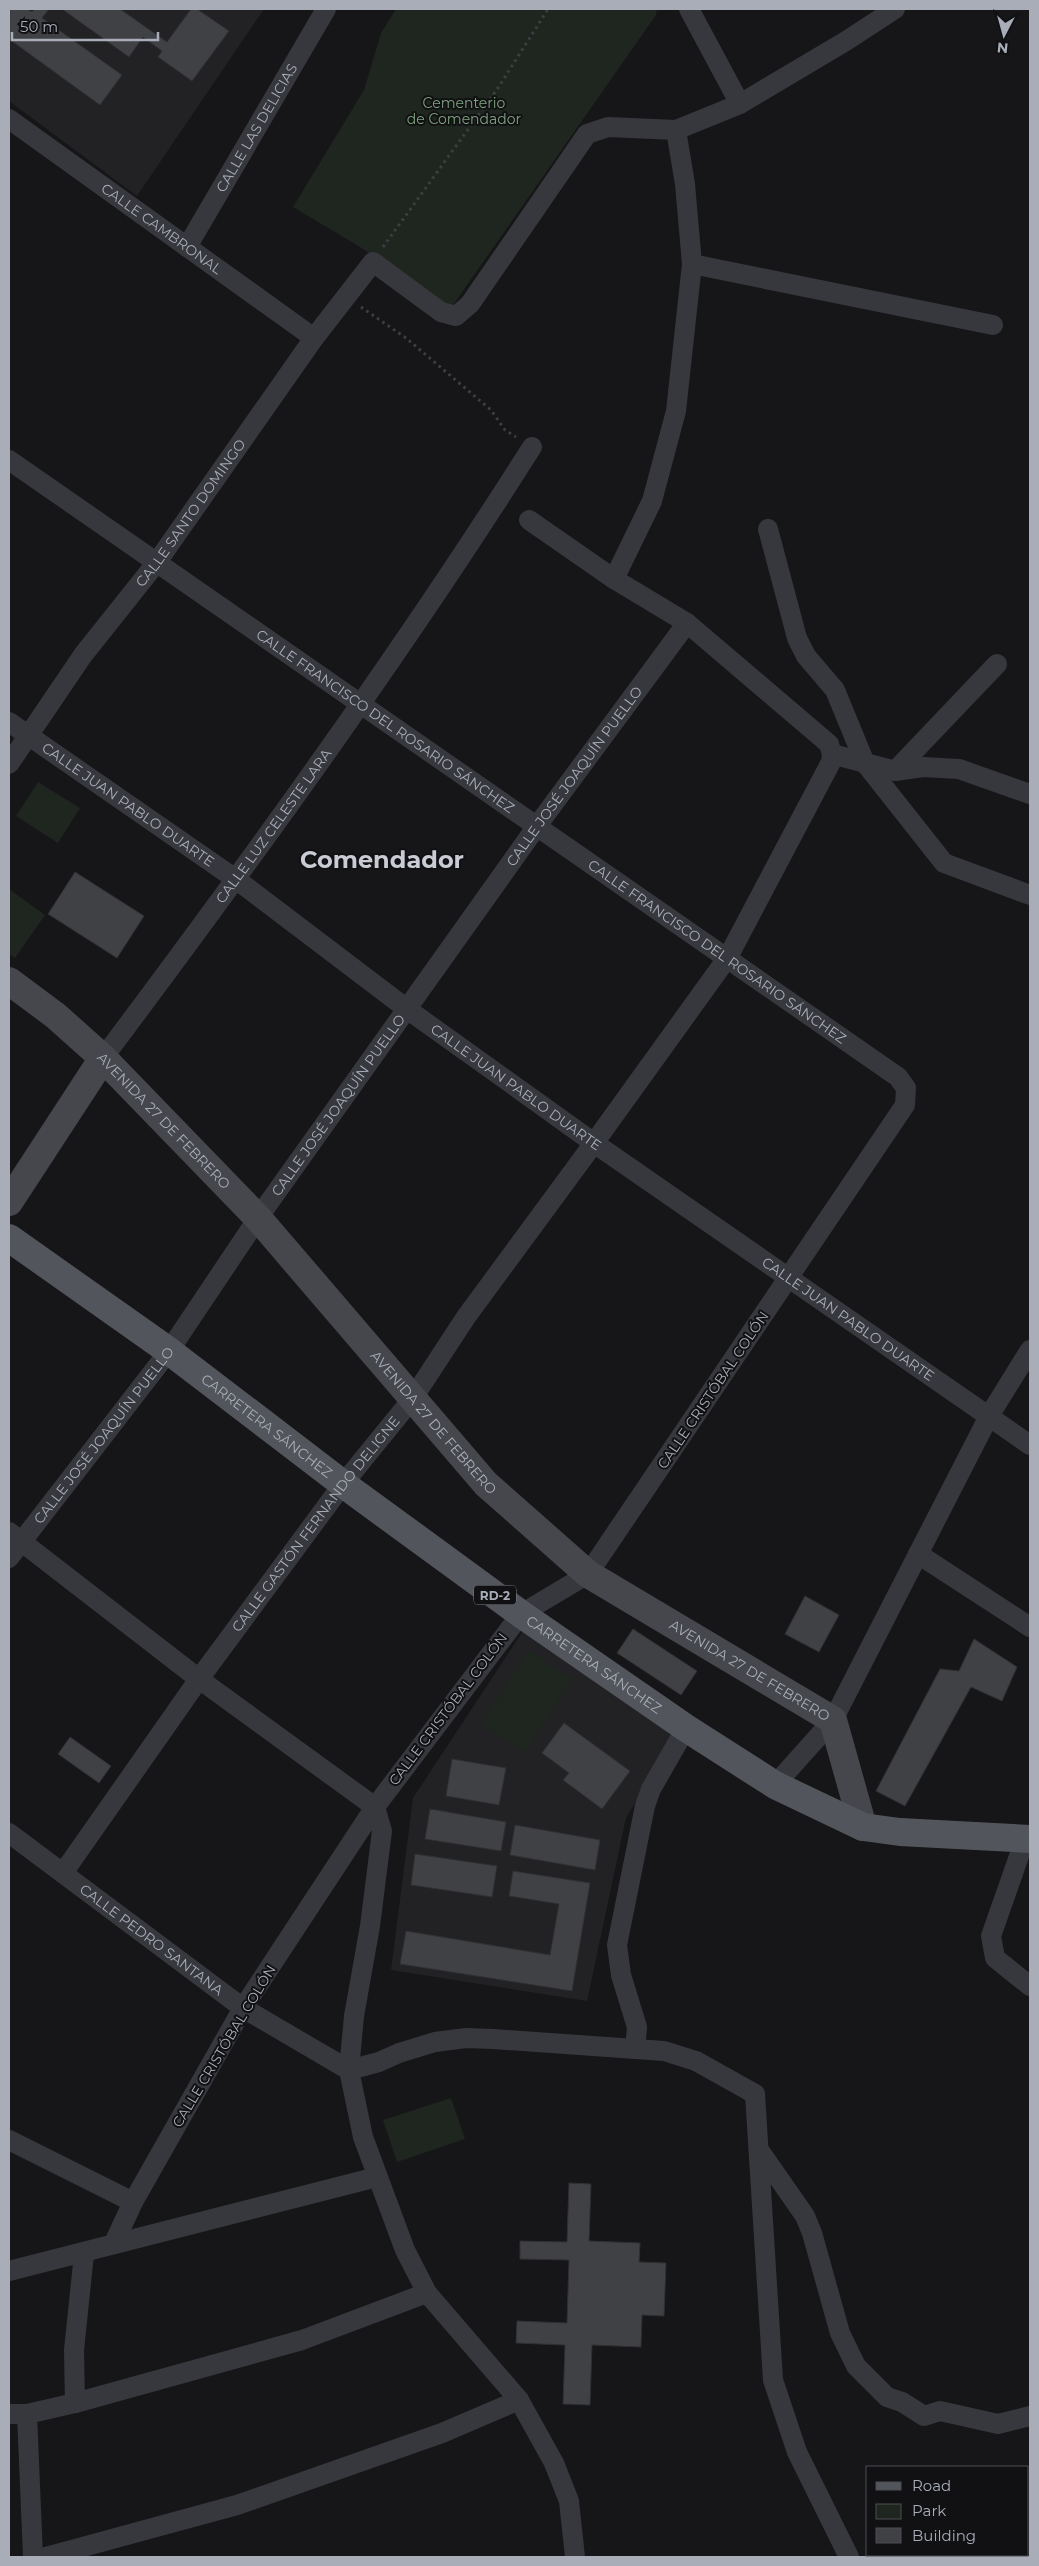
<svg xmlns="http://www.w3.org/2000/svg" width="1039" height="2566" font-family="Montserrat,sans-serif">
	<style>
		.built { fill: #222225 }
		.green { fill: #1e261f }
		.building { fill: #404145; stroke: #303034 }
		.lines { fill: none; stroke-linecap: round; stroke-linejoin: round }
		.path { stroke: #3d3f44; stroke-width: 3; stroke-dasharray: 2.5 4; stroke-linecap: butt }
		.street { stroke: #37383d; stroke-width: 20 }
		.secondary { stroke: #45474d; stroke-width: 28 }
		.primary { stroke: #53555c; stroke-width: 28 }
		.labels { text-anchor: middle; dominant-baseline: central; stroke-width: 4; stroke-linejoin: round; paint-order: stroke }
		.shield { fill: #111113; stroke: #7b7e86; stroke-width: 1 }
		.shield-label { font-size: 12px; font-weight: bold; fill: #a8adb8 }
		.park-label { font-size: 14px; fill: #7fa381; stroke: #111113 }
		.street-label { font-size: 14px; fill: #a8adb8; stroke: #111113 }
		.town-label { font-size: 24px; font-weight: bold; fill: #c9ccd4; stroke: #111113 }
	</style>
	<rect width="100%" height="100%" fill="#161618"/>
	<g class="built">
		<polygon points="9,9 264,9 137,196 9,101"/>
		<polygon points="525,1628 677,1734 626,1818 587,2001 391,1970 413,1798"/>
	</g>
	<g class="green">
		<polygon points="396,9 657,9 656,15 451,308 360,247 293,207 364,90 381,33"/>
		<polygon points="38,782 80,808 58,843 16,816"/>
		<polygon points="9,889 45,915 15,958 9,954"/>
		<polygon points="529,1651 572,1679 524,1752 481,1724"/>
		<polygon points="451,2098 465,2139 397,2162 383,2120"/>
	</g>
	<g class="building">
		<polygon points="11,9 27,9 32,12 35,9 49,9 42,18 122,75 100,105 9,39 9,12"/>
		<polygon points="62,9 120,9 167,42 191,9 197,9 229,31 192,81 158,57 162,51 143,37 129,57"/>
		<polygon points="75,872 144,916 117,958 48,914"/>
		<polygon points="805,1596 839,1615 819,1652 785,1634"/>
		<polygon points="633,1629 697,1671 681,1695 617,1653"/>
		<polygon points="974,1639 1017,1667 1002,1701 971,1687 905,1806 876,1791 940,1669 959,1671"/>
		<polygon points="564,1723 630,1771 602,1809 563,1780 569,1773 542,1753"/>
		<polygon points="70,1737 111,1766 99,1783 58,1754"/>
		<polygon points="452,1759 506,1768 499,1805 446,1796"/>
		<polygon points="430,1809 506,1822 501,1851 425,1839"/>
		<polygon points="515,1825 600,1840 595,1870 510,1855"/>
		<polygon points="415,1854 497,1866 492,1897 411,1885"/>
		<polygon points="513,1871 590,1883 572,1991 400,1964 406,1931 550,1955 559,1904 509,1896"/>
		<polygon points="569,2183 591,2184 589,2241 640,2243 639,2262 666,2263 664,2316 642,2315 641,2347 592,2345 590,2405 563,2404 565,2345 516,2343 517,2321 567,2323 569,2260 520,2259 520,2241 567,2242"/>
	</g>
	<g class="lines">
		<g class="path">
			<polyline points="383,247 498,88 548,9"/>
			<polyline points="361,307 406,338 491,410 505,430 516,437"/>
		</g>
		<g class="street">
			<polyline points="689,9 740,104"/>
			<path id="s1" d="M9 119 314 338"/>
			<path id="s2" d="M187 247 326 9"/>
			<polyline points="692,264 993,325"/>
			<path id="s3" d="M9 460 898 1077 906 1088 905 1105 588 1574 521 1614 375 1807 243 2008 133 2202 114 2243"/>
			<polyline points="768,529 797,638 806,656 835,690 865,763 944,863 1030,895"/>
			<polyline points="614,579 652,501 676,411 692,264 685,184 676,130"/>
			<path id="s4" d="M9 722 237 880 407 1009 594 1143 1030 1445"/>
			<polyline points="832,754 895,771 923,767 959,769 1030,794"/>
			<path id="s5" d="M9 764 83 655 157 562 314 338 373 262 441 312 456 316 470 304 587 134 608 127 676 130 740 104 846 41 895 9"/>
			<polyline points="895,771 997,664"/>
			<path id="s6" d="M103 1058C252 859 399 657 532 447"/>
			<polyline points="9,1532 199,1679 375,1807 382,1831 370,1926 354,2016 349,2070 363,2137 405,2250 427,2293 519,2400 554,2463 569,2501 575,2557"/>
			<polyline points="918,1554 1030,1627"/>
			<path id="s7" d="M9 1558 169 1351 258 1218 537 826 687 623"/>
			<polyline points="775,1785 833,1720 989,1416 1030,1350"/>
			<path id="s8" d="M9 1833 243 2008 349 2070 379 2062 399 2053 435 2042 466 2038 493 2039 664 2051 696 2061 755 2094 773 2380 797 2452 849 2557"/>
			<polyline points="1025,1839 991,1936 995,1958 1030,1986"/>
			<path id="s9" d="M63 1873 199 1679 343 1484 413 1398 466 1317 594 1143 728 957 831 762 832 754 829 744 687 623 614 579 529 520"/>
			<polyline points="635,2049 637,2027 621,1975 617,1945 645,1806 651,1789 686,1728"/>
			<polyline points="9,2140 133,2202"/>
			<polyline points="759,2150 805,2216 812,2233 840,2333 856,2366 887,2397 902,2402 924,2416 940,2411 998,2424 1030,2416"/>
			<polyline points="9,2271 377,2177"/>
			<polyline points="75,2403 302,2340 427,2293"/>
			<polyline points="9,2414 27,2414"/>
			<polyline points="33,2557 27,2414 75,2403 74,2350 84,2254"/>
			<polyline points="46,2557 237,2505 442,2433 519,2400"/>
		</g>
		<g class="secondary">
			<path id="s10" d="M9 981 56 1016 103 1058 258 1218 486 1484 588 1574 833 1720 863 1827"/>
			<polyline points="9,1202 103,1058"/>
		</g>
		<path class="primary" id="s11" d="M9 1238 169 1351 343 1484 521 1614 686 1728 775 1785 863 1827 900 1832 1030 1839"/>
	</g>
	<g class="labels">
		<rect class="shield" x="474" y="1585.5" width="42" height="19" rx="4"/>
		<g class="shield-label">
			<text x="495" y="1595">RD-2</text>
		</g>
		<g class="park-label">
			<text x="464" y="103">Cementerio<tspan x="464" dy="16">de Comendador</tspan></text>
		</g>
		<g class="street-label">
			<text stroke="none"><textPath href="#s2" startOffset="138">CALLE LAS DELICIAS</textPath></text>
			<text stroke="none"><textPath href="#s1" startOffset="188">CALLE CAMBRONAL</textPath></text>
			<text stroke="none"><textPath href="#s5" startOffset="310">CALLE SANTO DOMINGO</textPath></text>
			<text stroke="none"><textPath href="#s3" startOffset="458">CALLE FRANCISCO DEL ROSARIO SÁNCHEZ</textPath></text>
			<text stroke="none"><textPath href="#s7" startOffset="965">CALLE JOSÉ JOAQUÍN PUELLO</textPath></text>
			<text stroke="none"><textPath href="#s4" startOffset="145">CALLE JUAN PABLO DUARTE</textPath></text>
			<text stroke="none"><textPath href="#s6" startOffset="288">CALLE LUZ CELESTE LARA</textPath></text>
			<text stroke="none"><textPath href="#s3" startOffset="862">CALLE FRANCISCO DEL ROSARIO SÁNCHEZ</textPath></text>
			<text stroke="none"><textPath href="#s4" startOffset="625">CALLE JUAN PABLO DUARTE</textPath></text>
			<text stroke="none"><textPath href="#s7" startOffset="560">CALLE JOSÉ JOAQUÍN PUELLO</textPath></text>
			<text stroke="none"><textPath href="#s10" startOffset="209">AVENIDA 27 DE FEBRERO</textPath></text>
			<text stroke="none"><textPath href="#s4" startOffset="1030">CALLE JUAN PABLO DUARTE</textPath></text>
			<text transform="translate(713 1390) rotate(-56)">CALLE CRISTÓBAL COLÓN</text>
			<text stroke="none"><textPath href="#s10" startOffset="614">AVENIDA 27 DE FEBRERO</textPath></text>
			<text stroke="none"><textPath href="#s11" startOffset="319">CARRETERA SÁNCHEZ</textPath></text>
			<text stroke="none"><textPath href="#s7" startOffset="155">CALLE JOSÉ JOAQUÍN PUELLO</textPath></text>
			<text stroke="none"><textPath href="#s9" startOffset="431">CALLE GASTÓN FERNANDO DELIGNE</textPath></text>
			<text stroke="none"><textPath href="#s11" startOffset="724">CARRETERA SÁNCHEZ</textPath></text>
			<text stroke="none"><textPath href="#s10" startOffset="1019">AVENIDA 27 DE FEBRERO</textPath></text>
			<text transform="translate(448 1709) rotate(-53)">CALLE CRISTÓBAL COLÓN</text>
			<text stroke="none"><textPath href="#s8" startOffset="178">CALLE PEDRO SANTANA</textPath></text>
			<text transform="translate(224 2046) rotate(-59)">CALLE CRISTÓBAL COLÓN</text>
		</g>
		<g class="town-label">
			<text x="382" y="859">Comendador</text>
		</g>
	</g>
	<rect width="1039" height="2566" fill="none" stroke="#a8adb8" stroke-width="20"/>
	<rect x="866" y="2466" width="162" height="90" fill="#111113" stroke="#4d4f55"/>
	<rect x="876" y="2482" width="25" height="8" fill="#53555c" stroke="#4d4f55"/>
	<text x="912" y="2491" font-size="15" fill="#a8adb8">Road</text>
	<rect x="876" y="2504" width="25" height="15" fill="#1e261f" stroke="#4d4f55"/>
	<text x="912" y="2516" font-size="15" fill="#a8adb8">Park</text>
	<rect x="876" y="2528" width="25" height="15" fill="#404145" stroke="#4d4f55"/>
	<text x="912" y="2541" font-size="15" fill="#a8adb8">Building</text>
	<g transform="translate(1004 35) rotate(186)" stroke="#111113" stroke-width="4" paint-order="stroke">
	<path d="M0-4L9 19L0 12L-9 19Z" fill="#a8adb8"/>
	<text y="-8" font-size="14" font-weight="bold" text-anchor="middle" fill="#a8adb8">N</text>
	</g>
	<path d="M12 32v8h146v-8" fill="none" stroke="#a8adb8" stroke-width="2.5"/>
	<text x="20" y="32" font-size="15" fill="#a8adb8" stroke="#111113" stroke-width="4" paint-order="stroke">50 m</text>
</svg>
